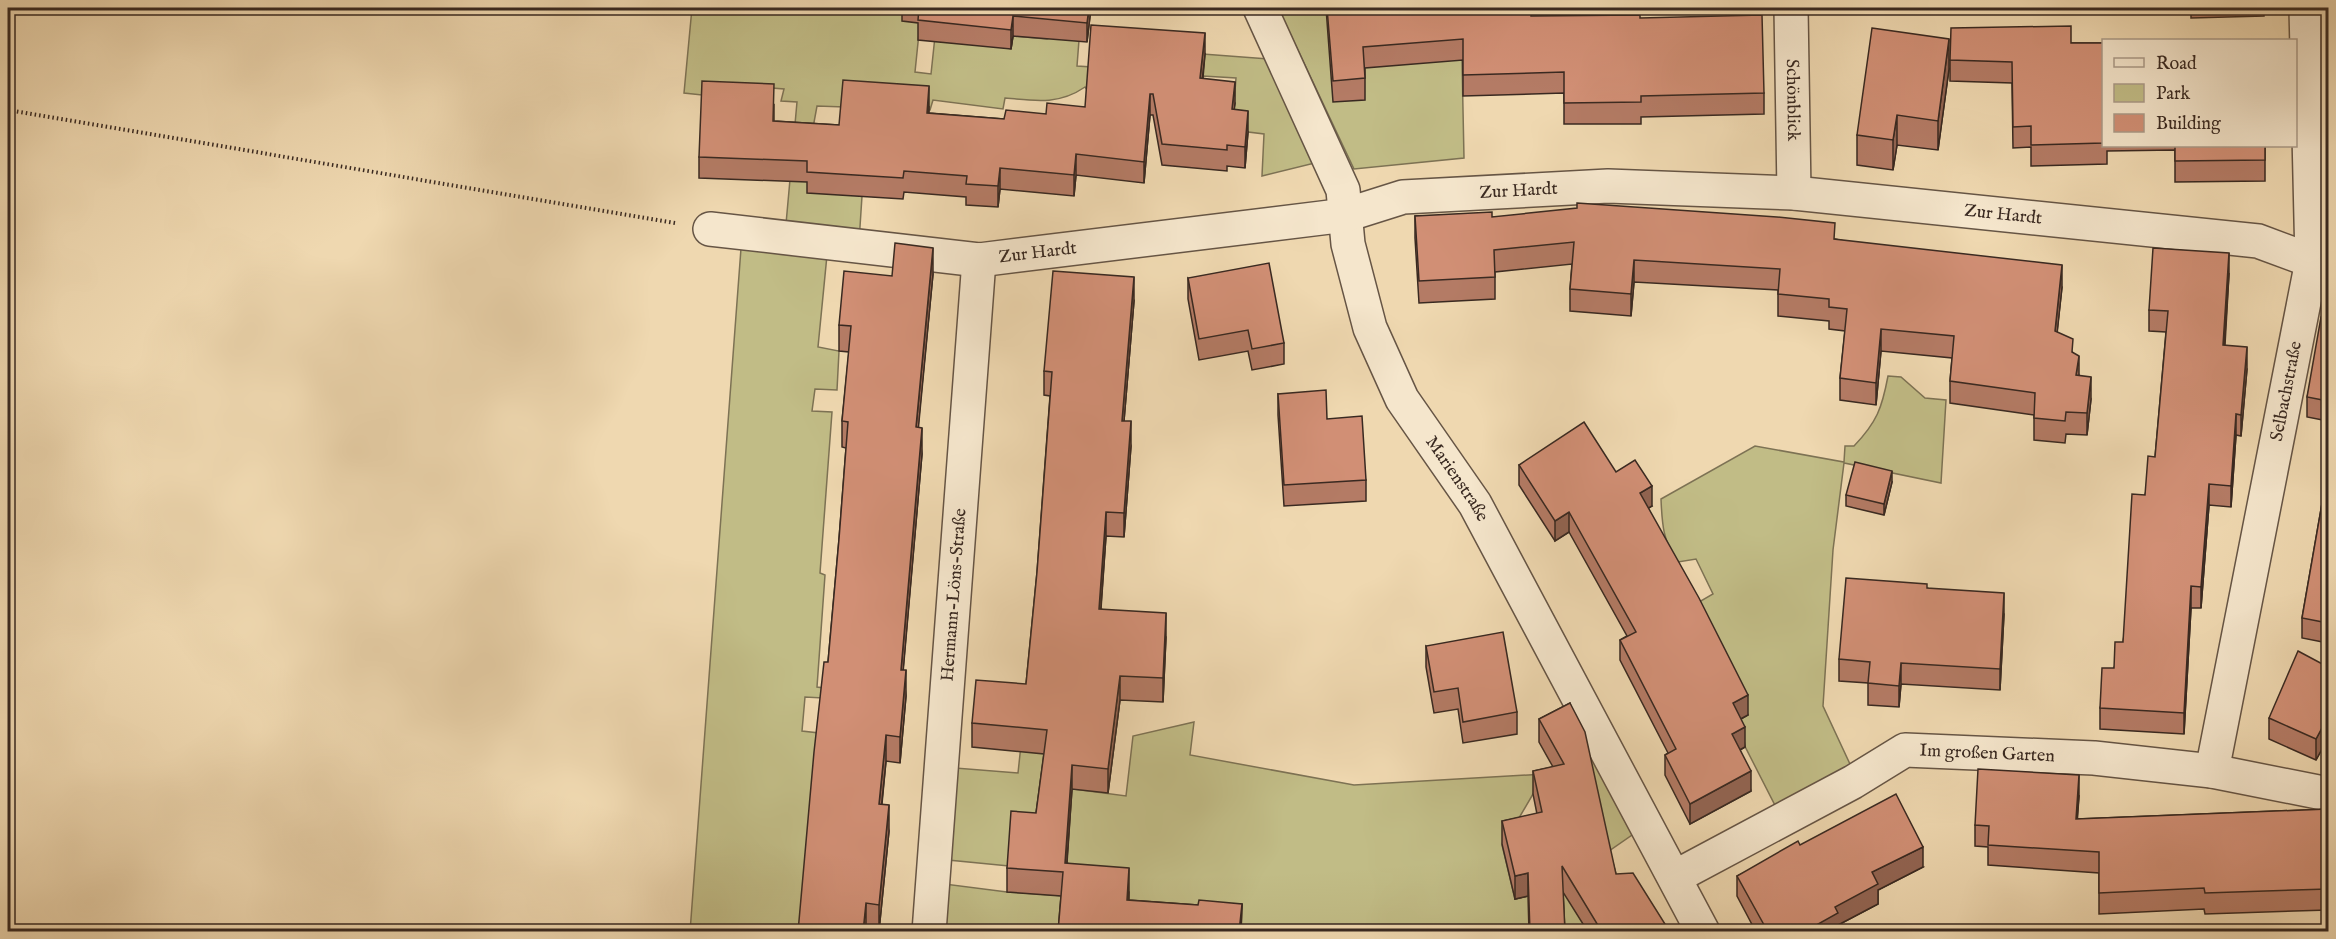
<svg xmlns="http://www.w3.org/2000/svg" width="2336" height="939" font-family="'IM FELL English',serif">
	<style>
		.green { fill: #c1bc86; stroke: #7d7254; stroke-width: 1.5 }
		.lines { fill: none; stroke-linecap: round; stroke-linejoin: round }
		.minor-casing { stroke: #665545; stroke-width: 36 }
		.path { stroke: #392921; stroke-width: 4; stroke-dasharray: 1.5 3; stroke-linecap: butt }
		.minor { stroke: #f5e6cc; stroke-width: 33 }
		.wall { fill: #b47b65; stroke: #392921; stroke-width: 1.5 }
		.shaded-wall { fill: #926452; stroke: #392921; stroke-width: 1.5 }
		.building { fill: #d18f75; stroke: #392921; stroke-width: 1.5 }
		.labels { text-anchor: middle; dominant-baseline: central; stroke-width: 6; stroke-linejoin: round; paint-order: stroke }
		.street-label { font-size: 18px; fill: #392921; stroke: #f5e6cc }
	</style>
	<rect width="100%" height="100%" fill="#efd8b0"/>
	<filter id="stains"><feTurbulence type="fractalNoise" baseFrequency=".00333" numOctaves="4"/><feColorMatrix values="0 0 0 0 .2 0 0 0 0 .09 0 0 0 0 .02 0 0 0 .5 -.17"/></filter>
	<radialGradient id="worn" r=".72"><stop offset=".6" stop-color="#630" stop-opacity="0"/><stop offset="1" stop-color="#630" stop-opacity=".3"/></radialGradient>
	<g class="green">
		<path d="M692 8 750 10 751 8H903L920 23 915 72 931 74 936 27 1011 49 1013 36 1047 39 1080 27 1077 66 1124 69 1163 51 1282 60 1327 160 1262 176 1264 134 1232 130 1236 78 1203 76 1201 94 1088 91 1085 87C1059 105 1035 101 1005 98L1003 109 933 100 930 110 817 106 810 144 862 196 859 242 785 235 797 102 781 101 784 89 705 83 702 95 684 93Z"/>
		<polygon points="1278,8 1467,8 1461,13 1464,158 1354,169"/>
		<polygon points="1568,8 1620,8 1613,17 1579,29"/>
		<polygon points="742,235 828,245 818,347 839,351 837,390 815,389 812,411 832,412 820,573 825,575 817,687 824,688 823,698 805,697 802,731 819,733 800,931 690,932"/>
		<path d="M1888 376 1901 377 1925 398 1946 400 1941 483 1844 463 1833 550 1823 706 1856 777 1782 819 1733 723 1692 606 1713 594 1696 559 1678 562C1663 542 1662 524 1661 499L1755 446 1844 462 1845 446H1854C1877 422 1882 408 1888 376Z"/>
		<polygon points="1024,717 1051,718 1043,785 1126,796 1133,736 1194,722 1190,755 1354,785 1545,774 1605,750 1645,826 1606,853 1533,794 1519,818 1507,828 1502,845 1515,899 1592,882 1599,931 1241,932 1241,928 934,932 937,883 1007,892 1065,896 1068,839 1009,866 938,859 943,767 1018,773"/>
	</g>
	<g class="lines">
		<g class="minor-casing">
			<g id="minor">
				<path id="s1" d="M1260 8 1343 190 1348 244 1370 328 1402 399 1475 504 1703 932"/>
				<path id="s2" d="M1791 8 1794 193"/>
				<path id="s3" d="M710 229 979 260 1346 215 1403 197 1608 186 1794 193 2258 241 2312 261 2328 263"/>
				<path id="s4" d="M2212 771 2312 261 2306 8"/>
				<path id="s5" d="M1675 877 1853 782 1905 750 2094 758 2212 771 2328 794"/>
				<path id="s6" d="M929 932 979 260"/>
			</g>
		</g>
		<polyline class="path" points="8,110 675,223"/>
		<use href="#minor" class="minor"/>
	</g>
	<g class="wall">
		<polygon points="721,8 751,8 751,10"/>
		<polygon points="902,8 1091,8 1087,42 1013,36 1011,49 918,40 918,23 902,21"/>
		<polygon points="1326,8 1531,8 1531,16 1640,18 1764,93 1764,114 1641,117 1641,124 1564,124 1564,93 1463,96 1463,60 1365,68 1365,100 1333,102"/>
		<polygon points="2191,8 2264,8 2264,16 2191,18"/>
		<polygon points="2071,43 2103,43 2103,146 2265,146 2265,181 2175,182 2175,150 2107,151 2107,164 2031,166 2031,147 2013,148 2012,83 1950,81 1950,60"/>
		<polygon points="1205,54 1203,78 1235,103 1234,109 1248,132 1245,168 1227,166 1227,171 1162,165 1153,115 1150,115 1144,183 1076,175 1074,196 1000,189 998,207 966,205 966,197 904,192 903,199 807,193 807,182 699,178 699,157 774,105 774,121 839,125 929,107 929,113 1004,119 1046,114 1085,107"/>
		<polygon points="1949,69 1938,150 1897,145 1893,170 1857,165 1857,135"/>
		<polygon points="1415,216 1492,217 1835,239 2062,287 2057,332 2073,353 2079,376 2091,399 2087,435 2066,434 2065,443 2034,440 2034,415 1950,403 1950,381 1952,358 1881,351 1876,405 1840,400 1840,378 1845,331 1829,329 1829,321 1778,316 1778,290 1634,282 1631,316 1570,311 1570,289 1572,264 1495,272 1495,299 1419,303 1415,238"/>
		<polygon points="933,274 918,427 922,454 903,670 906,696 900,763 886,761 882,804 889,831 879,931 866,929 828,662 839,539 846,448 842,447 842,421 849,352 839,351 839,325 892,276"/>
		<polygon points="2229,274 2225,345 2247,369 2241,436 2236,435 2231,507 2209,505 2201,608 2191,608 2184,734 2100,729 2100,708 2123,642 2145,495 2155,457 2166,332 2149,331 2149,310"/>
		<polygon points="1188,278 1284,343 1284,364 1252,370 1248,351 1199,360 1188,299"/>
		<polygon points="1134,301 1124,421 1131,446 1124,537 1106,536 1101,609 1166,637 1163,702 1120,700 1108,793 1072,789 1067,863 1129,892 1129,900 1198,905 1242,904 1241,932 1058,932 1061,896 1007,892 1007,868 1036,813 1044,754 972,747 972,723 1026,684 1037,572 1050,396 1044,395 1044,371"/>
		<polygon points="2328,318 2328,421 2307,417 2307,397"/>
		<polygon points="1278,394 1327,419 1366,480 1366,501 1284,506 1278,415"/>
		<polygon points="1519,465 1616,472 1652,506 1648,508 1748,715 1741,719 1745,747 1740,750 1751,791 1690,824 1665,775 1665,755 1668,753 1620,660 1620,640 1627,636 1569,532 1555,541 1519,485"/>
		<polygon points="2328,469 2328,643 2302,638 2302,618"/>
		<polygon points="1892,482 1884,515 1846,506 1846,495"/>
		<polygon points="1927,588 2004,614 2000,690 1901,684 1899,707 1868,705 1868,683 1839,681 1839,659"/>
		<polygon points="1426,646 1517,712 1517,734 1463,743 1458,709 1434,713 1426,667"/>
		<polygon points="2328,667 2328,751 2322,749 2316,760 2269,739 2269,718"/>
		<polygon points="1570,703 1616,874 1670,932 1588,932 1563,892 1565,932 1529,932 1528,896 1515,899 1502,844 1502,821 1537,814 1533,794 1533,771 1553,767 1539,742 1539,719"/>
		<polygon points="2079,796 2077,819 2328,809 2328,910 2205,914 2204,909 2099,914 2099,873 1988,865 1988,847 1975,846 1975,825"/>
		<polygon points="1800,845 1923,867 1878,890 1878,904 1838,925 1838,932 1756,932 1737,896 1737,876"/>
	</g>
	<g class="shaded-wall">
		<polygon points="1089,8 1091,8 1087,42 1087,23"/>
		<polygon points="1013,16 1013,36 1011,49 1011,30"/>
		<polygon points="1205,33 1205,54 1200,99 1200,78"/>
		<polygon points="1949,39 1949,69 1938,150 1938,121"/>
		<polygon points="1235,82 1235,103 1232,130 1232,109"/>
		<polygon points="929,86 929,107 927,134 927,113"/>
		<polygon points="1150,94 1150,115 1144,183 1144,162"/>
		<polygon points="1248,111 1248,132 1245,168 1245,147"/>
		<polygon points="1897,115 1897,145 1893,170 1893,140"/>
		<polygon points="1076,154 1076,175 1074,196 1074,175"/>
		<polygon points="1000,168 1000,189 998,207 998,186"/>
		<polygon points="933,248 933,274 916,453 916,427"/>
		<polygon points="2229,253 2229,274 2223,366 2223,345"/>
		<polygon points="1634,260 1634,282 1631,316 1631,294"/>
		<polygon points="2062,265 2062,287 2055,353 2055,331"/>
		<polygon points="1134,277 1134,301 1122,445 1122,421"/>
		<polygon points="1881,329 1881,351 1876,405 1876,383"/>
		<polygon points="2247,347 2247,369 2241,436 2241,415"/>
		<polygon points="2079,356 2079,378 2076,375"/>
		<polygon points="2091,377 2091,399 2087,435 2087,413"/>
		<polygon points="2236,414 2236,435 2231,507 2231,486"/>
		<polygon points="1131,421 1131,446 1124,537 1124,513"/>
		<polygon points="922,428 922,454 901,696 901,670"/>
		<polygon points="1892,471 1892,482 1884,515 1884,504"/>
		<polygon points="2209,484 2209,505 2201,608 2201,587"/>
		<polygon points="1652,486 1652,506 1640,513 1640,493"/>
		<polygon points="1106,512 1106,536 1099,633 1099,609"/>
		<polygon points="1569,512 1569,532 1555,541 1555,521"/>
		<polygon points="2191,586 2191,608 2184,734 2184,713"/>
		<polygon points="2004,593 2004,614 2000,690 2000,669"/>
		<polygon points="1166,613 1166,637 1163,702 1163,678"/>
		<polygon points="1901,663 1901,684 1899,707 1899,686"/>
		<polygon points="906,670 906,696 900,763 900,737"/>
		<polygon points="1120,676 1120,700 1108,793 1108,769"/>
		<polygon points="1748,695 1748,715 1733,723 1733,703"/>
		<polygon points="1745,727 1745,747 1732,754 1732,734"/>
		<polygon points="2322,728 2322,749 2316,760 2316,739"/>
		<polygon points="886,735 886,761 879,830 879,804"/>
		<polygon points="1072,765 1072,789 1065,887 1065,863"/>
		<polygon points="1751,771 1751,791 1690,824 1690,804"/>
		<polygon points="2079,775 2079,796 2076,840 2076,819"/>
		<polygon points="889,805 889,831 879,931 879,905"/>
		<polygon points="1923,847 1923,867 1878,890 1878,904 1838,925 1838,932 1804,932 1835,907 1872,872"/>
		<polygon points="1129,868 1129,892 1127,924 1127,900"/>
		<polygon points="1528,873 1528,896 1515,899 1515,876"/>
		<polygon points="866,903 866,929 865,932 863,932"/>
		<polygon points="1242,904 1241,932 1239,932"/>
	</g>
	<g class="building">
		<polygon points="919,8 1089,8 1087,23 1013,16 1011,30 918,20"/>
		<polygon points="1327,8 1531,8 1531,16 1640,15 1640,18 1762,15 1764,93 1641,96 1641,102 1564,103 1564,72 1463,75 1463,39 1363,47 1365,78 1333,81"/>
		<polygon points="1091,25 1205,33 1200,78 1235,82 1232,109 1248,111 1245,147 1227,145 1227,150 1162,144 1153,94 1150,94 1144,162 1076,154 1074,175 1000,168 998,186 966,184 967,176 904,171 903,178 807,172 807,161 699,157 702,81 774,84 773,121 839,125 843,80 929,86 927,113 1004,119 1006,110 1046,114 1047,103 1085,107"/>
		<polygon points="2071,26 2071,43 2103,43 2103,143 2031,145 2031,126 2013,127 2012,62 1950,60 1951,28"/>
		<polygon points="1872,28 1949,39 1938,121 1897,115 1893,140 1857,135"/>
		<polygon points="2175,146 2265,146 2265,160 2175,161"/>
		<polygon points="1577,203 1777,217 1835,223 1834,239 2062,265 2055,331 2073,339 2072,352 2079,356 2076,375 2091,377 2087,413 2066,412 2065,421 2034,418 2035,393 1950,381 1954,336 1881,329 1876,383 1840,378 1847,309 1829,307 1829,299 1778,294 1780,269 1634,260 1631,294 1570,289 1574,242 1494,250 1495,277 1419,281 1415,216 1492,212 1492,217 1577,208"/>
		<polygon points="895,243 933,248 916,427 922,428 901,670 906,670 900,737 886,735 879,804 889,805 879,905 866,903 863,932 798,932 814,752 824,662 828,662 839,539 848,422 842,421 851,326 839,325 844,271 892,276"/>
		<polygon points="2153,248 2229,253 2223,345 2247,347 2241,415 2236,414 2231,486 2209,484 2201,587 2191,586 2184,713 2100,708 2102,668 2114,668 2115,642 2123,642 2132,494 2145,495 2148,456 2155,457 2168,311 2149,310"/>
		<polygon points="1269,263 1284,343 1252,349 1248,330 1199,339 1188,278"/>
		<polygon points="1053,271 1134,277 1122,421 1131,421 1124,513 1106,512 1099,609 1166,613 1163,678 1120,676 1108,769 1072,765 1065,863 1129,868 1127,900 1198,905 1199,900 1242,904 1239,932 1058,932 1063,872 1007,868 1011,811 1036,813 1047,730 972,723 976,680 1026,684 1037,572 1052,372 1044,371"/>
		<polygon points="2321,317 2328,318 2328,401 2307,397"/>
		<polygon points="1326,390 1327,419 1362,416 1366,480 1284,485 1278,394"/>
		<polygon points="1584,422 1616,472 1635,460 1652,486 1640,493 1699,598 1748,695 1733,703 1745,727 1732,734 1751,771 1690,804 1665,755 1676,749 1620,640 1636,632 1569,512 1555,521 1519,465"/>
		<polygon points="1855,462 1892,471 1884,504 1846,495"/>
		<polygon points="2328,469 2328,623 2302,618"/>
		<polygon points="1846,578 1927,584 1927,588 2004,593 2000,669 1901,663 1899,686 1868,683 1870,662 1839,659"/>
		<polygon points="1503,632 1517,712 1463,722 1458,688 1434,692 1426,646"/>
		<polygon points="2298,651 2328,667 2328,730 2322,728 2316,739 2269,718"/>
		<polygon points="1570,703 1585,732 1616,874 1633,873 1670,932 1602,932 1562,866 1565,932 1530,932 1528,873 1515,876 1502,821 1542,812 1533,771 1564,764 1539,719"/>
		<polygon points="1978,769 2079,775 2076,819 2328,809 2328,889 2205,893 2204,888 2099,893 2099,852 1988,845 1989,826 1975,825"/>
		<polygon points="1896,794 1923,847 1872,872 1878,884 1835,907 1838,913 1804,932 1768,932 1737,876 1798,841 1800,845"/>
	</g>
	<g class="labels">
		<g class="street-label">
			<text stroke="none"><textPath href="#s2" startOffset="92">Schönblick</textPath></text>
			<text stroke="none"><textPath href="#s3" startOffset="816">Zur Hardt</textPath></text>
			<text stroke="none"><textPath href="#s3" startOffset="1302">Zur Hardt</textPath></text>
			<text stroke="none"><textPath href="#s3" startOffset="330">Zur Hardt</textPath></text>
			<text stroke="none"><textPath href="#s4" startOffset="387">Selbachstraße</textPath></text>
			<text stroke="none"><textPath href="#s1" startOffset="516">Marienstraße</textPath></text>
			<text stroke="none"><textPath href="#s6" startOffset="338">Hermann-Löns-Straße</textPath></text>
			<text stroke="none"><textPath href="#s5" startOffset="345">Im großen Garten</textPath></text>
		</g>
	</g>
	<rect width="2336" height="939" fill="none" stroke="#efd8b0" stroke-width="30"/>
	<rect x="9" y="9" width="2318" height="921" fill="none" stroke="#392921" stroke-width="3"/>
	<rect x="15" y="15" width="2306" height="909" fill="none" stroke="#392921" stroke-width="1.5"/>
	<rect x="2102" y="39" width="195" height="108" fill="#f5e6cc" stroke="#aa9a88" stroke-width="1.5"/>
	<rect x="2114" y="58" width="30" height="9" fill="#f5e6cc" stroke="#aa9a88" stroke-width="1.5"/>
	<text x="2156" y="69" font-size="18" fill="#392921">Road</text>
	<rect x="2114" y="84" width="30" height="18" fill="#c1bc86" stroke="#aa9a88" stroke-width="1.5"/>
	<text x="2156" y="99" font-size="18" fill="#392921">Park</text>
	<rect x="2114" y="114" width="30" height="18" fill="#d18f75" stroke="#aa9a88" stroke-width="1.5"/>
	<text x="2156" y="129" font-size="18" fill="#392921">Building</text>
	<rect width="100%" height="100%" filter="url(#stains)"/>
	<rect width="100%" height="100%" fill="url(#worn)"/>
</svg>
